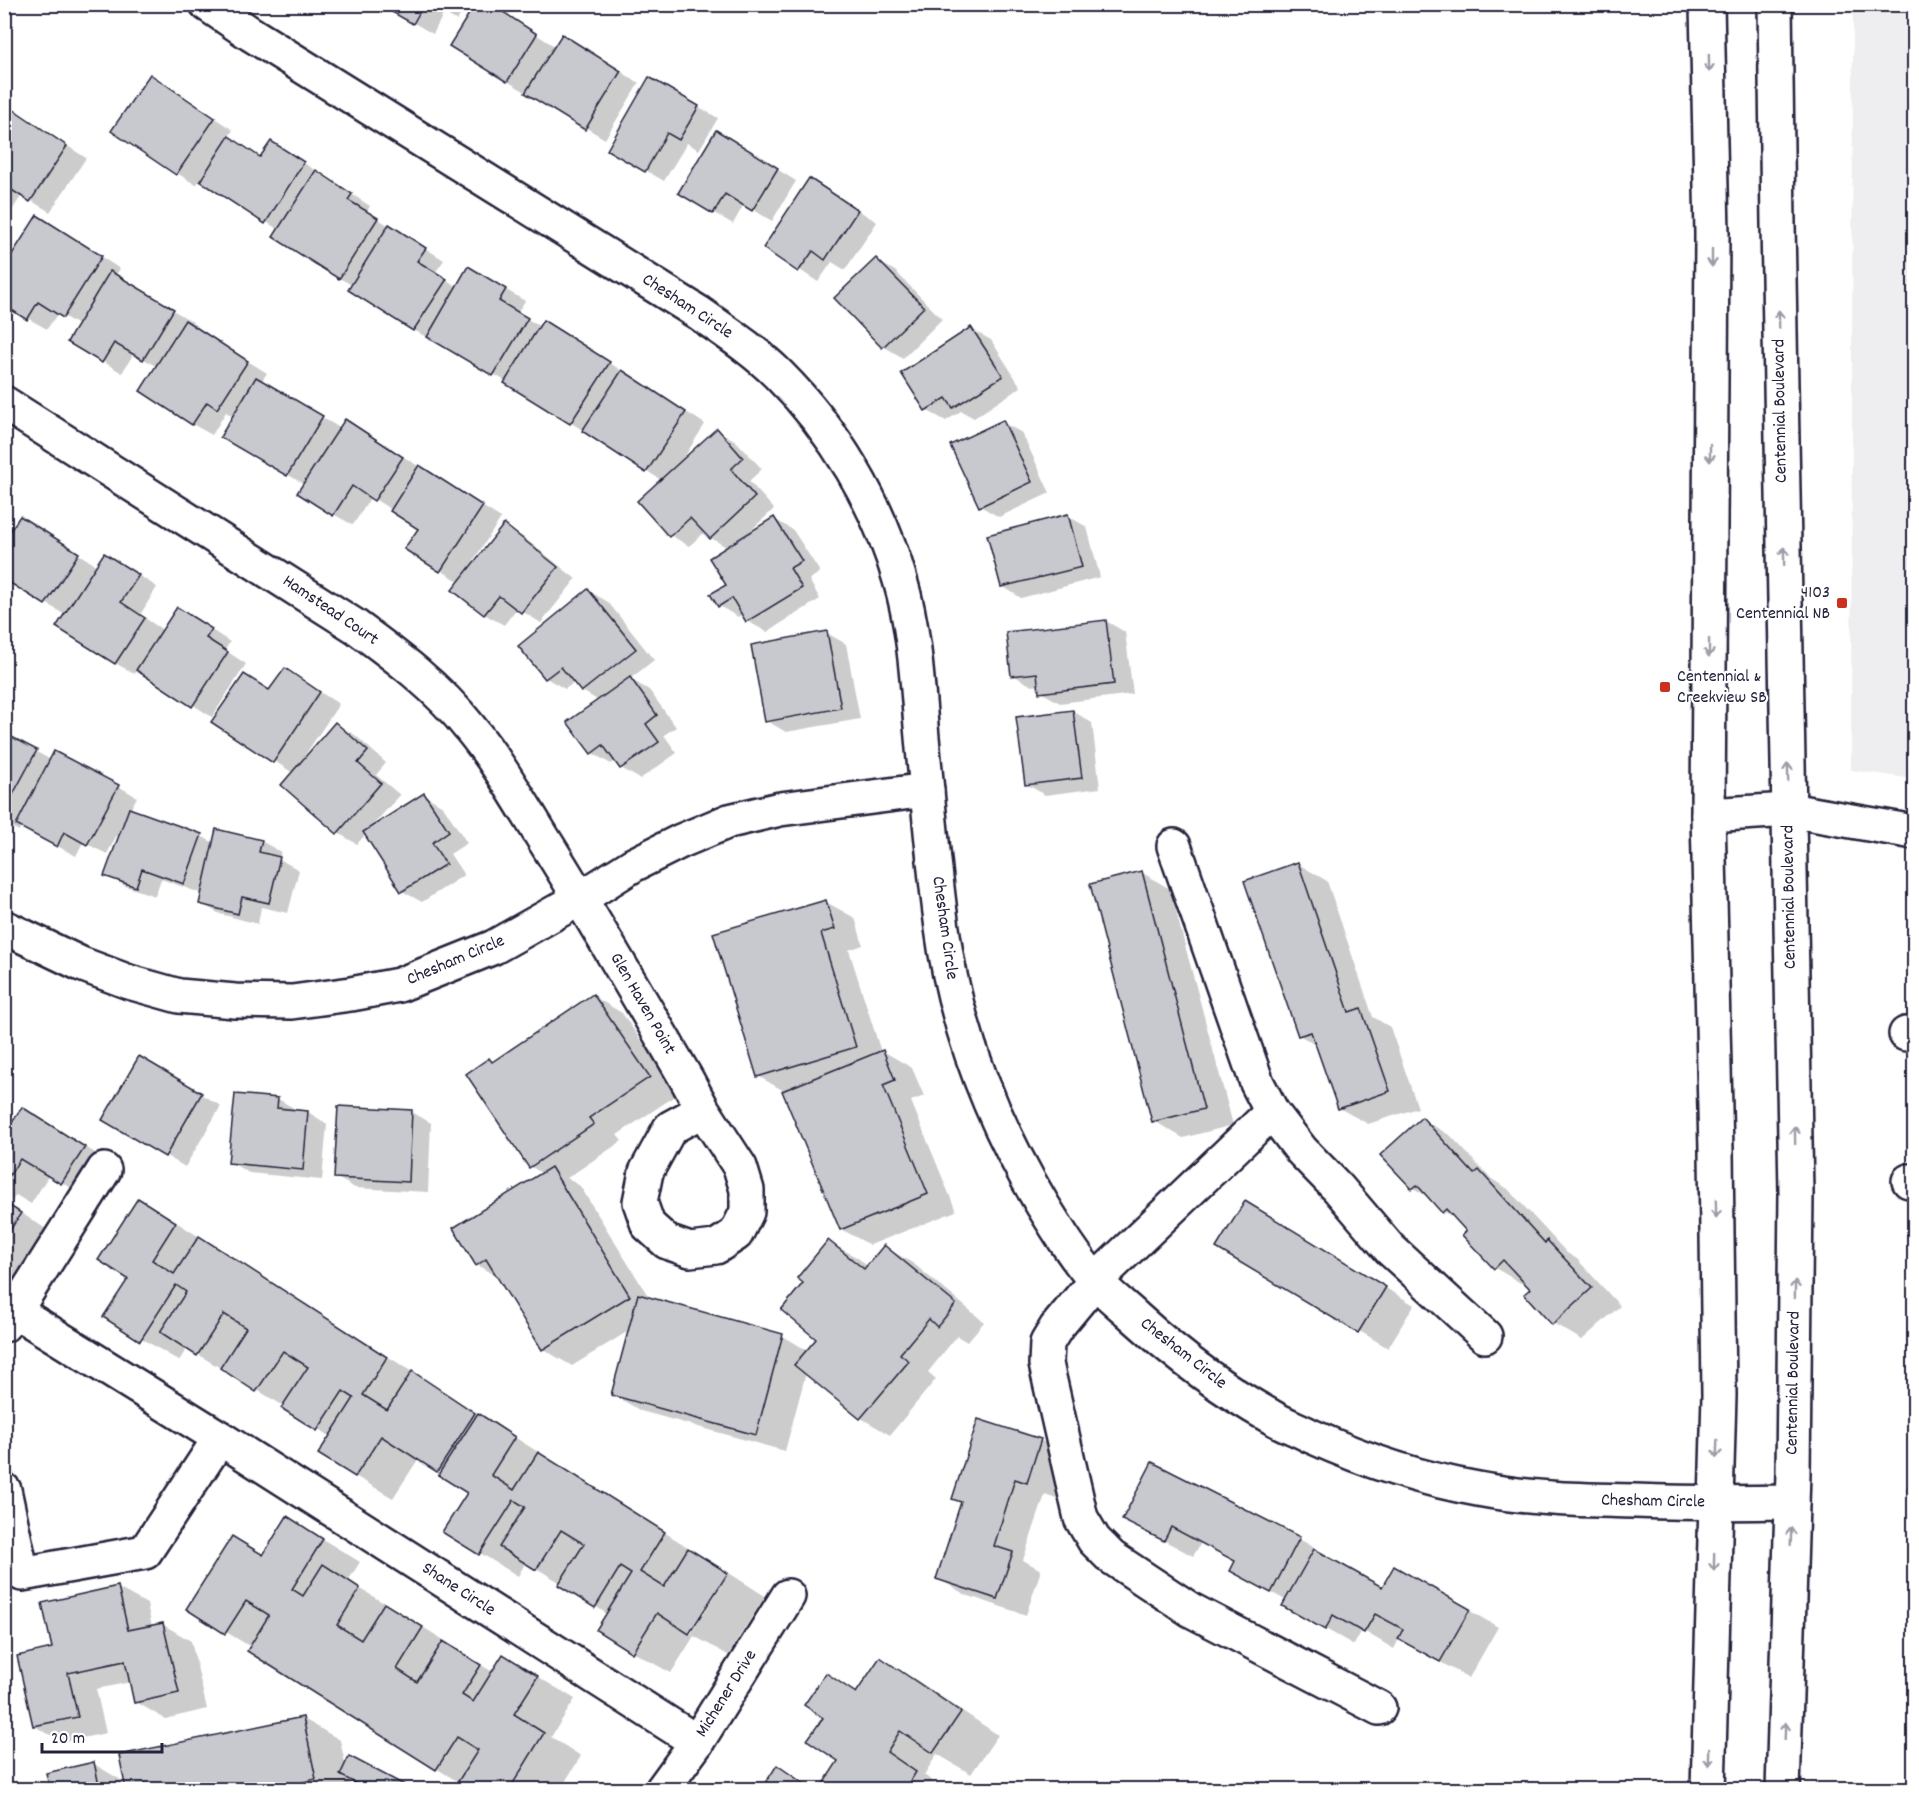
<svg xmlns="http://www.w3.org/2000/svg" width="1919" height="1794" font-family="Dekko,sans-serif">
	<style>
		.built { fill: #eeeef1 }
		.shadow { fill: #0003 }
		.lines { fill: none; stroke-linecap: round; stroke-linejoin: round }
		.stream { stroke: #7a7a88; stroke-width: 12 }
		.building { fill: #c8c8cf; stroke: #22223b; stroke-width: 1.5 }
		.minor-casing { stroke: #22223b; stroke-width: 38 }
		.major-casing { stroke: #22223b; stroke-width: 38 }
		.minor { stroke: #fff; stroke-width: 33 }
		.major { stroke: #fff; stroke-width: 33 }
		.oneway { stroke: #9c9ca7 }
		.poi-dot { fill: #c8321e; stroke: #fff; stroke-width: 2 }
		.labels { text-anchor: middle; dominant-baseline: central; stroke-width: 4.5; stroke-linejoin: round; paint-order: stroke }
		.street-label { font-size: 18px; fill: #22223b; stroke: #fff }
		.poi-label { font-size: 18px; fill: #22223b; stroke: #fff; text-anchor: end }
	</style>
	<rect width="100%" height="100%" fill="#fff"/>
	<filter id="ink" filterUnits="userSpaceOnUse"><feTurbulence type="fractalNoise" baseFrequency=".0167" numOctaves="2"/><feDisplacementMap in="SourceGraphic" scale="12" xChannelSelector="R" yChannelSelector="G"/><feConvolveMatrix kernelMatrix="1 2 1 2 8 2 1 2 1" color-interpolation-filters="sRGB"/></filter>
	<g filter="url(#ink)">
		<polygon class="built" points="1853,5 1914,5 1914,779 1851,770"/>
		<g class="shadow">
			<polygon points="381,4 466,4 457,21 444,13 433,34"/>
			<polygon points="499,11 556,47 582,47 639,83 605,139 507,81"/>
			<polygon points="150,76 233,130 228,138 261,158 290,154 370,206 367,212 444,260 435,273 458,287 469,268 525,301 517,313 541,327 563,333 705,424 681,462 717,430 736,441 762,469 749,481 774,509 746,535 747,536 774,519 793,530 820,572 809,580 820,599 767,632 747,621 743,614 738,617 719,606 728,585 728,548 711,538 705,532 689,546 670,535 661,480 507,382 434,339 433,341 414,330 350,289 352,285 339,278 279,230 200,180 196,185 177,173 114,131"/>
			<polygon points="650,79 718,118 699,150 687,143 664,181 609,149"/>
			<polygon points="4,105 86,158 50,212 22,195 7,218 4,217"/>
			<polygon points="735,143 796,181 772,221 744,204 733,224 680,193"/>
			<polygon points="810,180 877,222 845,270 832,262 818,282 765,247"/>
			<polygon points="57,228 120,269 115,276 193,322 190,325 267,373 261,382 340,428 364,432 501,518 473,561 475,563 504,526 523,537 576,579 541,623 517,608 504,625 484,614 460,582 406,549 420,528 392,510 371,497 353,525 333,514 304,484 222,436 234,417 226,412 212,435 192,424 157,367 134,353 122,373 69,341 78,325 58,313 47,329 27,318"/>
			<polygon points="876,260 895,271 942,319 903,358 883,346"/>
			<polygon points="971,329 991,340 1021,387 974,418 961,411 946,421 926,410"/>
			<polygon points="1002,422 1022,433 1050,493 999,517 980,506"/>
			<polygon points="1068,516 1087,527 1100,577 1021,598 1002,586"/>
			<polygon points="4,521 14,528 40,529 97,566 124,566 157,587 140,615 163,630 196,620 230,642 225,650 246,664 212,717 137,669 135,674 115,663 65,615 4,577"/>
			<polygon points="589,591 608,602 654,660 630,679 649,690 676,727 664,735 677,753 640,779 621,768 616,761 611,764 592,753 599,701 582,691 575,682 565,689 546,678"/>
			<polygon points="1106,621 1125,632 1133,694 1060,703 1041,692 1040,685 1032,686 1013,675"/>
			<polygon points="827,633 846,644 860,719 786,732 767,721"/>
			<polygon points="285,670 339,704 301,761 302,763 336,724 355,735 386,763 376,775 400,795 371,827 424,795 443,806 467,843 450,854 464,875 422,902 402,891 366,834 357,844 338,833 293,773 214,722 270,691"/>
			<polygon points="1073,711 1092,723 1100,788 1045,795 1026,784"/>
			<polygon points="4,734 51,760 118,786 137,797 130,810 201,836 214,843 261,841 281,852 279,859 299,870 288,913 261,907 258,924 220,914 200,903 203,894 161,879 155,896 125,886 106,875 124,826 122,825 107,854 83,842 76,856 21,827 19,831 4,823"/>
			<polygon points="1298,864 1327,881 1373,1017 1390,1027 1418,1108 1368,1124 1339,1108 1318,1046 1299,1035"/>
			<polygon points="1141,872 1170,889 1233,1125 1183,1138 1154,1121"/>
			<polygon points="826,902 855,918 863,945 849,950 881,1052 883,1051 912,1068 924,1096 911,1101 956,1211 870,1245 841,1229 784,1091 758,1076"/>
			<polygon points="593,996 622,1013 678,1094 617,1135 622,1141 567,1178 580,1186 650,1299 783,1336 808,1351 818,1338 806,1283 829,1242 858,1258 868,1267 885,1247 914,1264 984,1322 967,1342 957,1336 928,1372 936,1379 890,1435 861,1418 806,1373 785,1451 641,1411 612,1394 630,1330 572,1366 543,1349 499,1278 477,1265 543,1174 530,1166 490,1059 494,1062"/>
			<polygon points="140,1058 221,1106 185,1167 104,1119"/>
			<polygon points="278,1099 297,1110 308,1112 327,1124 322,1180 249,1173 230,1162"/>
			<polygon points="412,1112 431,1123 428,1192 355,1188 336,1177"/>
			<polygon points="1422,1119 1451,1136 1490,1178 1508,1189 1567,1253 1577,1259 1620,1306 1582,1340 1553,1323 1526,1283 1524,1285 1495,1268 1469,1231 1459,1221 1443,1211 1432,1199 1413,1188"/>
			<polygon points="51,1126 113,1164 90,1199 49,1175 31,1204 16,1195 9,1205 49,1231 4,1317 4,1137"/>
			<polygon points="1274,1220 1414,1305 1388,1348 1219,1247"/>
			<polygon points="176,1222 727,1572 687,1634 691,1634 729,1573 765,1596 728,1655 694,1636 671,1673 633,1652 607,1614 561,1583 526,1562 518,1576 444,1531 469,1493 442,1472 419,1458 393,1498 355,1476 331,1437 284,1406 187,1348 179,1361 105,1316"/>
			<polygon points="1040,1440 1069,1457 1056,1499 1045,1495 1023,1560 1041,1570 1026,1615 966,1595 937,1578 962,1503 954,1498"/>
			<polygon points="288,1518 360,1562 348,1581 460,1650 459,1652 493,1672 503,1656 575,1699 551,1737 581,1756 560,1790 471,1790 249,1651 251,1647 188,1609 264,1556"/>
			<polygon points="1124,1519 1299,1539 1328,1555 1326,1558 1383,1589 1395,1568 1498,1627 1469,1678 1399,1639 1394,1649 1362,1630 1354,1645 1313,1622 1287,1601 1261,1587 1237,1561 1201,1543 1193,1556"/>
			<polygon points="118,1588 147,1604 152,1627 162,1624 191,1641 207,1709 165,1719 136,1702 131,1682 96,1689 106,1733 63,1742 34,1726 54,1649"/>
			<polygon points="880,1659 918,1681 998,1735 971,1774 937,1754 924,1775 944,1790 821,1790 840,1761 825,1717 826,1675 858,1693"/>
			<polygon points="302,1718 340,1740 351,1790 51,1790 94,1764 126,1783"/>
			<polygon points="777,1767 816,1790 763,1790"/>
		</g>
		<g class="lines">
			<polyline class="stream" points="1912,1490 1914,1491"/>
		</g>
		<g class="building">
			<polygon points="378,4 424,4 413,24"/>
			<polygon points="475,4 491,4 537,34 507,82 449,46"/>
			<polygon points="562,34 621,71 585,130 525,93"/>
			<polygon points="150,74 215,118 176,175 111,131"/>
			<polygon points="649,77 699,106 679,140 667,133 645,172 607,150"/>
			<polygon points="4,103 67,146 30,202 4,185"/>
			<polygon points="716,130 778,168 752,211 725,194 713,214 678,193"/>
			<polygon points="229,136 260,157 271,141 304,162 265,224 200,181"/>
			<polygon points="316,170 352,194 348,200 378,218 339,279 273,237"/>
			<polygon points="809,178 858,210 825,260 813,251 798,272 763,248"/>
			<polygon points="37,215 102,256 63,318 38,302 27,320 4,305 4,267"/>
			<polygon points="389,224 426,248 417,261 447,279 413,331 348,290"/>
			<polygon points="876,258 924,307 882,348 834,298"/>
			<polygon points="468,266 506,289 499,301 528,318 493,376 427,337"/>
			<polygon points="110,271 174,309 143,360 114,343 102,363 67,342"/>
			<polygon points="185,320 248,361 217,409 207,402 192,425 140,391"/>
			<polygon points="543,320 610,362 570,424 504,383"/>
			<polygon points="971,327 1003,376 953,408 946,398 925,411 901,373"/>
			<polygon points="622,370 686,412 646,473 582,431"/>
			<polygon points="256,377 323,416 287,476 220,437"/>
			<polygon points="345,419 403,457 374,501 352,486 333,516 297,493"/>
			<polygon points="1003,420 1032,482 979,507 950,445"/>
			<polygon points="717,428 743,458 731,469 755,497 710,539 690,518 669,537 637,501"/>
			<polygon points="419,465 483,506 440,572 404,549 418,529 390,511"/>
			<polygon points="1068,514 1082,567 1001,587 987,535"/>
			<polygon points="20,516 79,553 45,605 4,579 4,540"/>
			<polygon points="774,517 802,561 790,568 802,588 746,622 732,598 718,607 710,594 726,585 709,558"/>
			<polygon points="504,524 558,567 521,613 499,596 484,615 452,590"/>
			<polygon points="104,553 139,575 121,602 145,618 115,664 56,627"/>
			<polygon points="588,589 636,649 581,692 561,667 545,679 518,646"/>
			<polygon points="177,607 212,629 206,638 228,652 192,707 136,670"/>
			<polygon points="1106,620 1114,684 1039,693 1037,673 1011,676 1006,632"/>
			<polygon points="827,631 841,708 765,722 751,645"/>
			<polygon points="285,668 320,692 273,763 211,722 244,674 269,690"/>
			<polygon points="630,677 657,715 646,724 659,742 620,769 603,745 591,754 567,722"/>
			<polygon points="1073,710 1082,778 1025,785 1016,717"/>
			<polygon points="335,722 368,751 358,763 381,783 337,834 281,785"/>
			<polygon points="4,733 37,750 4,811"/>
			<polygon points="54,751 119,785 87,845 64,832 57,847 16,825"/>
			<polygon points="424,793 449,831 432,843 446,864 401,892 363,832"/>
			<polygon points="129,808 202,834 184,884 142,869 136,887 104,876"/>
			<polygon points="216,829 262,840 259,852 280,857 269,903 242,897 238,914 199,904"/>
			<polygon points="1298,862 1349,1012 1361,1008 1390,1091 1338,1109 1311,1032 1298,1036 1244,881"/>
			<polygon points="1142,871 1204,1109 1152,1122 1090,884"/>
			<polygon points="826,900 835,929 821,933 856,1047 757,1077 713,933"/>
			<polygon points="593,994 650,1077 589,1118 594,1124 529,1168 466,1074 489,1058 492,1062"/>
			<polygon points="883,1050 895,1080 883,1085 928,1194 840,1230 782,1091"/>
			<polygon points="139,1056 202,1093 165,1157 102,1120"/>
			<polygon points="235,1094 278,1098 277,1108 308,1111 303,1170 228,1163"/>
			<polygon points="338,1106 412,1110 409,1182 334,1178"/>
			<polygon points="22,1107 85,1147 61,1184 20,1159 4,1184 4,1135"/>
			<polygon points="1422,1117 1474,1174 1479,1170 1545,1243 1547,1240 1592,1288 1552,1325 1524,1294 1530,1289 1503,1260 1494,1269 1462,1235 1466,1231 1446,1209 1442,1213 1417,1185 1412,1189 1380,1155"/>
			<polygon points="551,1167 630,1296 542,1350 486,1259 476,1266 453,1228"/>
			<polygon points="138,1198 176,1222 152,1260 174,1274 199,1236 387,1357 363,1395 387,1410 412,1371 475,1413 437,1472 381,1436 355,1477 318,1454 354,1398 343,1391 317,1431 281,1408 308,1367 283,1351 256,1392 220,1368 246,1328 224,1314 197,1356 160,1332 186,1292 176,1285 140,1341 103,1317 128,1279 98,1260"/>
			<polygon points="1245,1201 1386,1287 1358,1333 1216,1248"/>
			<polygon points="4,1202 21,1213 4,1240"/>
			<polygon points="828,1240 864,1269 884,1245 956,1304 937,1327 929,1319 900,1354 909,1361 860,1419 794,1365 816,1339 781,1310 803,1283 797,1278"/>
			<polygon points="638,1294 783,1334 756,1435 611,1395"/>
			<polygon points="478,1413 515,1437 491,1475 514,1490 538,1452 665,1532 640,1572 664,1587 688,1548 728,1573 689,1634 657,1613 632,1653 596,1630 631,1574 620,1567 595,1608 558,1585 584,1544 561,1530 536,1570 499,1547 525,1507 514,1500 479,1555 442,1532 467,1493 438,1475"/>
			<polygon points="978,1419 1041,1439 1027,1483 1015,1479 994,1546 1013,1552 997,1599 936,1579 961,1502 952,1499"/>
			<polygon points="1152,1462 1300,1537 1271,1593 1230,1571 1235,1561 1171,1527 1164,1541 1122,1520"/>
			<polygon points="287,1516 323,1539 292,1589 303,1596 323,1564 360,1588 337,1625 361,1640 384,1603 423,1627 397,1669 417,1682 443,1641 481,1665 462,1695 473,1702 503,1654 538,1676 514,1714 544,1733 509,1790 468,1790 457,1783 478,1750 457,1737 436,1770 247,1651 269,1615 246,1601 225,1634 186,1609 232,1536 263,1555"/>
			<polygon points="1314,1549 1382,1587 1394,1566 1470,1609 1440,1662 1398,1639 1403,1629 1375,1614 1364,1633 1333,1615 1325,1630 1282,1606"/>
			<polygon points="118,1586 128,1630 163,1623 179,1693 134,1703 125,1661 68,1673 78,1717 33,1726 17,1656 52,1648 42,1603"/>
			<polygon points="880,1657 961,1712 933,1753 900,1731 887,1752 916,1772 905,1790 819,1790 838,1761 807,1740 823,1718 804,1705 826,1673 856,1693"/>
			<polygon points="303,1717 316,1779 299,1783 301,1790 126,1790 119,1755"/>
			<polygon points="349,1756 414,1790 368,1790 340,1775"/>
			<polygon points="94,1762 100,1790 50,1790 46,1773"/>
			<polygon points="777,1765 813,1790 761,1790"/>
		</g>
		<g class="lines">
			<g class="minor-casing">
				<g id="minor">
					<path d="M207 4 251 34 699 313C726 332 755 351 779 375 835 431 878 503 900 580 914 627 917 677 921 726 927 793 933 861 942 928 955 1027 991 1119 1042 1204 1058 1230 1075 1258 1095 1280 1107 1294 1122 1305 1136 1318 1177 1355 1221 1389 1270 1416 1283 1424 1298 1429 1311 1436 1364 1460 1421 1479 1478 1489 1530 1499 1582 1500 1635 1501 1687 1503 1739 1503 1792 1502"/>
					<path d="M4 403 355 626C396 656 438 687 470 728 498 762 520 801 543 838 593 918 640 999 687 1080L703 1110 740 1167 747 1190V1212L736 1234 716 1247 690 1250 667 1242 648 1225 640 1202 646 1172 670 1128 703 1110"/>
					<polyline points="1708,815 1789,810 1914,832"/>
					<polyline points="1174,846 1257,1083 1272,1112 1302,1151 1338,1188 1390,1249 1485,1336"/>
					<polyline points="4,927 81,964 129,982 179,996 235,1001 292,1002 351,994 399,985 494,947 581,898 633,865 681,841 729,821 780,809 927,790"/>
					<polyline points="1906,1034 1914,1034"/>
					<polyline points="1272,1112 1095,1281 1056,1328 1047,1343 1046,1364 1081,1518 1094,1540 1111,1557 1191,1610 1379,1708"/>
					<polyline points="1909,1181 1914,1181"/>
					<polyline points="15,1311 104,1170"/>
					<polyline points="4,1325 15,1311 220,1438 697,1742"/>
					<polyline points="4,1490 22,1574 145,1552 220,1438"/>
					<polyline points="662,1790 697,1742 788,1596"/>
				</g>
			</g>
			<g class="major-casing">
				<g id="major">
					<polyline points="1707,4 1712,234 1708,815 1716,1151 1719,1395 1708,1790"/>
					<polyline points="1775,4 1778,224 1796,1193 1793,1473 1783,1790"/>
				</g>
			</g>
			<use href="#minor" class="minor"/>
			<use href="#major" class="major"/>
		</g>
		<defs><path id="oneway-shaft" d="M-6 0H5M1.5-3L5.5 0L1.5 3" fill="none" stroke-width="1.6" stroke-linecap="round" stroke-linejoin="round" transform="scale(1.5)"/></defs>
		<g class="oneway">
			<use href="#oneway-shaft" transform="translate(1709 63) rotate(89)"/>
			<use href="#oneway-shaft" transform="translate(1712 258) rotate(90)"/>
			<use href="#oneway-shaft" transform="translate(1779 319) rotate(-91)"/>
			<use href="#oneway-shaft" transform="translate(1710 453) rotate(90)"/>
			<use href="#oneway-shaft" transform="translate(1784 556) rotate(-91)"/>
			<use href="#oneway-shaft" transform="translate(1709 648) rotate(90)"/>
			<use href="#oneway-shaft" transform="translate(1788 772) rotate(-91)"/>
			<use href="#oneway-shaft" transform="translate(1795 1135) rotate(-91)"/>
			<use href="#oneway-shaft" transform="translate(1716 1209) rotate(89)"/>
			<use href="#oneway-shaft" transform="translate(1795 1289) rotate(-89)"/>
			<use href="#oneway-shaft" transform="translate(1717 1449) rotate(92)"/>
			<use href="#oneway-shaft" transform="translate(1791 1536) rotate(-88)"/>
			<use href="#oneway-shaft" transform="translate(1714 1562) rotate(91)"/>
			<use href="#oneway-shaft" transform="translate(1785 1731) rotate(-88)"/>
			<use href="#oneway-shaft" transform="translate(1709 1757) rotate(91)"/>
		</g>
	</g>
	<g class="poi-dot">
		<rect x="1836" y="597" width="12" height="12" rx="3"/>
		<rect x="1659" y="681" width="12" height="12" rx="3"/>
	</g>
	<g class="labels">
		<g class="street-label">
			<text transform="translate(687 307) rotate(33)">Chesham Circle</text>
			<text transform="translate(1781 411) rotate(-91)">Centennial Boulevard</text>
			<text transform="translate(330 611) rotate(34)">Hamstead Court</text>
			<text transform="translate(1790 897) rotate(-91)">Centennial Boulevard</text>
			<text transform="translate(944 928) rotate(82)">Chesham Circle</text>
			<text transform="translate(456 961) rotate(-23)">Chesham Circle</text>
			<text transform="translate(642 1004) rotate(60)">Glen Haven Point</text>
			<text transform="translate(1183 1354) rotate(38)">Chesham Circle</text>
			<text transform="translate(1794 1383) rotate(-89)">Centennial Boulevard</text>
			<text transform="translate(1653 1502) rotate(1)">Chesham Circle</text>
			<text transform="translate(458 1590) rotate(33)">Shane Circle</text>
			<text transform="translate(727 1694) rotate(-58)">Michener Drive</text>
		</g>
		<g class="poi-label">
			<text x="1830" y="593">4103<tspan x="1830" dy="21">Centennial NB</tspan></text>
			<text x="1677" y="677" text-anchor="start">Centennial &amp;<tspan x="1677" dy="21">Creekview SB</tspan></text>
		</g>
	</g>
	<rect width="1919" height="1794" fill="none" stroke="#fff" stroke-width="24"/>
	<rect x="12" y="12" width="1895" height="1770" fill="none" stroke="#22223b" stroke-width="2" filter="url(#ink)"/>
	<path d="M42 1743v9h120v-9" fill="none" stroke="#22223b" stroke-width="3"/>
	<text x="51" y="1743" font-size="18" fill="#22223b" stroke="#ffffff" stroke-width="4.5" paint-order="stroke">20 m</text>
</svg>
